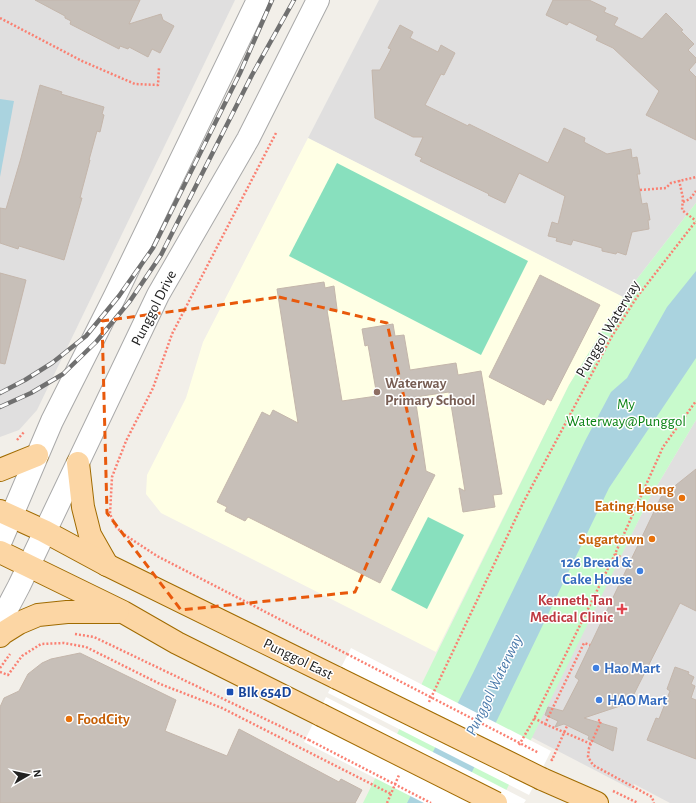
<svg xmlns="http://www.w3.org/2000/svg" width="696" height="803" font-family="'Alegreya Sans',sans-serif">
	<style>
		.residential { fill: #e0dfdf }
		.education { fill: #ffffe5 }
		.park { fill: #c8facc }
		.pitch { fill: #88e0be }
		.water { fill: #aad3df }
		.pier { fill: #fff }
		.building { fill: #c7bfb8; stroke: #c4b6ab }
		.lines { fill: none; stroke-linecap: round; stroke-linejoin: round }
		.tertiary-casing { stroke: #a9a9a9; stroke-width: 24 }
		.primary-casing { stroke: #a06b00; stroke-width: 24 }
		.path { stroke: #fa8072; stroke-width: 2.5; stroke-dasharray: 2 2; stroke-linecap: butt }
		.tertiary { stroke: #fff; stroke-width: 22 }
		.primary { stroke: #fcd6a4; stroke-width: 22 }
		.rail-casing { stroke: #707070; stroke-width: 4.5 }
		.rail { stroke: #fff; stroke-width: 3; stroke-dasharray: 9; stroke-linecap: butt }
		.primary-bridge-casing { stroke: #a06b00; stroke-width: 24; stroke-linecap: butt }
		.path-bridge { stroke: #fa8072; stroke-width: 2.5; stroke-dasharray: 2 2; stroke-linecap: butt }
		.primary-bridge { stroke: #fcd6a4; stroke-width: 22 }
		.marked { fill: none; stroke: #e8590c; stroke-width: 3; stroke-dasharray: 8 5; stroke-linejoin: round }
		.education-dot { fill: #8d6e63; stroke: #fff; stroke-width: 1.5 }
		.food-dot { fill: #e8710a; stroke: #fff; stroke-width: 1.5 }
		.shop-dot { fill: #3f7fe0; stroke: #fff; stroke-width: 1.5 }
		.health-dot { fill: #e0444e; stroke: #fff; stroke-width: 1.5 }
		.transit-dot { fill: #1a4fb4; stroke: #fff; stroke-width: 1.5 }
		.labels { text-anchor: middle; dominant-baseline: central; stroke-width: 3; stroke-linejoin: round; paint-order: stroke }
		.street-label { font-size: 15px; fill: #222; stroke: #fff }
		.education-label { font-size: 15px; font-weight: bold; fill: #785e54; stroke: #fff; text-anchor: start }
		.park-label { font-size: 15px; fill: #0c8416; stroke: #fff }
		.food-label { font-size: 15px; font-weight: bold; fill: #c56008; stroke: #fff; text-anchor: end }
		.shop-label { font-size: 15px; font-weight: bold; fill: #366cbe; stroke: #fff; text-anchor: start }
		.health-label { font-size: 15px; font-weight: bold; fill: #be3a42; stroke: #fff; text-anchor: end }
		.transit-label { font-size: 15px; font-weight: bold; fill: #164399; stroke: #fff; text-anchor: start }
		.water-label { font-size: 16px; font-style: italic; fill: #4a7aab; stroke: #fff }
	</style>
	<rect width="100%" height="100%" fill="#f2efe9"/>
	<g class="residential">
		<polygon points="0,0 235,0 37,410 19,430 0,437"/>
		<polygon points="379,0 696,0 696,203 623,297 308,138"/>
		<polygon points="696,420 696,803 670,803 634,784 631,789 531,737 648,501"/>
	</g>
	<polygon class="education" points="308,138 623,297 569,385 436,652 161,513 146,494 147,475 186,398 203,342"/>
	<polygon class="park" points="696,203 696,420 648,501 500,803 363,803 569,385 623,297"/>
	<g class="pitch">
		<polygon points="337,163 528,261 481,355 289,256"/>
		<polygon points="428,517 464,535 427,609 391,590"/>
	</g>
	<g class="water">
		<polygon points="0,99 14,101 0,177"/>
		<polygon points="696,271 696,358 609,488 457,803 407,803 473,673 585,441 611,392 627,378 667,307"/>
	</g>
	<g class="pier">
		<polygon points="351,648 551,751 529,795 328,693"/>
		<polygon points="326,697 526,800 524,803 424,803 304,742"/>
	</g>
	<g class="building">
		<polygon points="35,0 140,0 129,24 161,14 163,20 174,26 160,53 152,49 148,57 129,47 128,49 120,46 119,49 70,24 71,21 65,18 65,16"/>
		<polygon points="553,0 589,0 606,8 604,12 618,18 614,25 642,39 666,13 683,30 681,31 694,44 688,50 696,58 696,62 689,70 696,77 696,140 646,115 659,91 613,48 596,40 598,36 569,22 567,25 546,15"/>
		<polygon points="400,25 413,32 410,38 438,52 441,45 455,53 444,75 441,74 425,105 468,126 469,124 548,163 564,128 585,138 584,142 607,154 631,149 632,158 637,157 640,174 637,174 642,204 647,203 650,220 648,220 649,229 632,232 626,255 617,252 616,254 602,251 602,248 573,240 571,245 556,241 557,238 548,236 552,222 558,224 565,196 519,173 505,203 488,195 489,194 420,161 422,158 415,155 423,137 413,137 375,118 372,70 380,70 391,49 388,48"/>
		<polygon points="40,85 62,92 61,94 104,107 102,114 104,115 100,132 97,131 89,160 90,160 82,190 80,198 82,198 64,260 19,246 18,249 0,243 0,208 6,209 21,158"/>
		<polygon points="0,273 26,280 5,364 0,363"/>
		<polygon points="540,275 600,305 551,401 547,399 544,405 489,377"/>
		<polygon points="324,282 325,288 334,286 337,309 327,310 342,401 377,396 368,345 365,346 362,329 393,324 395,336 404,335 410,370 456,363 458,375 481,371 502,494 493,495 495,507 463,512 459,488 465,491 449,392 415,397 426,471 435,475 380,583 248,517 245,521 225,511 227,507 217,502 262,412 270,416 273,410 298,423 277,289"/>
		<polygon points="696,469 696,611 680,603 632,698 626,704 584,718 617,728 613,751 588,739 589,736 564,724 555,727 558,721 545,715 548,707 563,711 579,680 575,677 661,497"/>
		<polygon points="80,653 176,700 165,731 227,756 239,729 339,782 341,779 362,790 355,803 0,803 0,707 4,698 19,691 28,674 42,663 51,659"/>
		<polygon points="675,667 689,672 688,674 694,677 691,684 695,686 691,698 696,700 696,759 647,740 656,718 659,719 670,691 667,689"/>
	</g>
	<g class="lines">
		<g class="tertiary-casing">
			<g id="tertiary">
				<polyline points="0,543 52,421 115,296 258,0"/>
				<polyline points="0,622 19,586 158,295 248,139 318,0"/>
			</g>
		</g>
		<g class="primary-casing">
			<g id="primary">
				<polyline points="78,463 83,507 90,535 107,565"/>
				<polyline points="0,470 37,455"/>
				<polyline points="0,511 44,531 107,565 337,678"/>
				<polyline points="0,552 123,612 177,643 321,715"/>
				<polyline points="0,636 3,633 19,623 38,615 67,612 118,612"/>
				<polyline points="542,779 597,803"/>
			</g>
		</g>
		<g class="path">
			<polyline points="0,18 82,61 135,84 158,85 159,68"/>
			<polyline points="276,133 172,334 153,388 126,441 112,477 110,514 116,527 125,535 157,556 347,654"/>
			<polyline points="679,180 683,198 682,210 696,221"/>
			<polyline points="640,190 666,188 671,183 696,177"/>
			<polyline points="683,202 690,199 696,191"/>
			<polyline points="17,440 24,432"/>
			<polyline points="615,554 630,562"/>
			<polyline points="75,634 94,637 309,740"/>
			<polyline points="0,668 10,654"/>
			<polyline points="0,672 8,675 22,656 41,644 64,643 86,647 160,684 222,708 391,794"/>
			<polyline points="429,702 523,503 612,336 637,297 696,221"/>
			<polyline points="534,718 545,724 584,643 590,645"/>
			<polyline points="598,720 601,721 589,748 588,757 593,765 652,797 654,803"/>
			<polyline points="545,724 591,744"/>
			<polyline points="519,745 533,721 615,554 663,447 696,401"/>
			<polyline points="613,791 638,803"/>
			<polyline points="387,803 399,775"/>
		</g>
		<use href="#tertiary" class="tertiary"/>
		<use href="#primary" class="primary"/>
		<g class="rail-casing">
			<g id="rail">
				<polyline points="0,393 25,380 52,363 86,336 119,296 153,248 240,73 272,0"/>
				<polyline points="0,407 31,393 63,374 96,342 130,301 161,255 252,75 294,0"/>
			</g>
		</g>
		<use href="#rail" class="rail"/>
		<g class="primary-bridge-casing">
			<g id="primary-bridge">
				<polyline points="337,678 542,779"/>
				<polyline points="321,715 496,803"/>
			</g>
		</g>
		<g class="path-bridge">
			<polyline points="347,654 539,753"/>
			<polyline points="309,740 431,803"/>
			<polyline points="551,759 552,760 567,726"/>
		</g>
		<use href="#primary-bridge" class="primary-bridge"/>
	</g>
	<path class="marked" d="M279 297 387 323 416 450 355 592 181 610 107 513 102 321Z"/>
	<circle class="education-dot" cx="377" cy="392" r="4"/>
	<g class="food-dot">
		<circle cx="682" cy="498" r="4"/>
		<circle cx="652" cy="539" r="4"/>
		<circle cx="69" cy="719" r="4"/>
	</g>
	<g class="shop-dot">
		<circle cx="640" cy="571" r="4"/>
		<circle cx="596" cy="668" r="4"/>
		<circle cx="599" cy="700" r="4"/>
	</g>
	<path class="health-dot" d="M620 603h4v4h4v4h-4v4h-4v-4h-4v-4h4z"/>
	<rect class="transit-dot" x="226" y="688" width="8" height="8" rx="2"/>
	<g class="labels">
		<g class="street-label">
			<text transform="translate(154 308) rotate(-63)">Punggol Drive</text>
			<text transform="translate(608 329) rotate(-59)">Punggol Waterway</text>
			<text transform="translate(298 659) rotate(26)">Punggol East</text>
		</g>
		<g class="education-label">
			<text x="385" y="383">Waterway<tspan x="385" dy="17">Primary School</tspan></text>
		</g>
		<g class="park-label">
			<text x="626" y="404">My<tspan x="626" dy="17">Waterway@Punggol</tspan></text>
		</g>
		<g class="food-label">
			<text x="674" y="489">Leong<tspan x="674" dy="17">Eating House</tspan></text>
			<text x="644" y="539">Sugartown</text>
			<text x="77" y="719" text-anchor="start">FoodCity</text>
		</g>
		<g class="shop-label">
			<text x="632" y="562" text-anchor="end">126 Bread &amp;<tspan x="632" dy="17">Cake House</tspan></text>
			<text x="604" y="668">Hao Mart</text>
			<text x="607" y="700">HAO Mart</text>
		</g>
		<g class="health-label">
			<text x="613" y="600">Kenneth Tan<tspan x="613" dy="17">Medical Clinic</tspan></text>
		</g>
		<g class="transit-label">
			<text x="238" y="692">Blk 654D</text>
		</g>
		<g class="water-label">
			<text transform="translate(494 685) rotate(-64)">Punggol Waterway</text>
		</g>
	</g>
	<g transform="translate(28 775) rotate(81)" stroke="#ffffff" stroke-width="3" paint-order="stroke">
	<path d="M0-3L7 15L0 10L-7 15Z" fill="#222222"/>
	<text y="-6" font-size="11" font-weight="bold" text-anchor="middle" fill="#222222">N</text>
	</g>
</svg>
